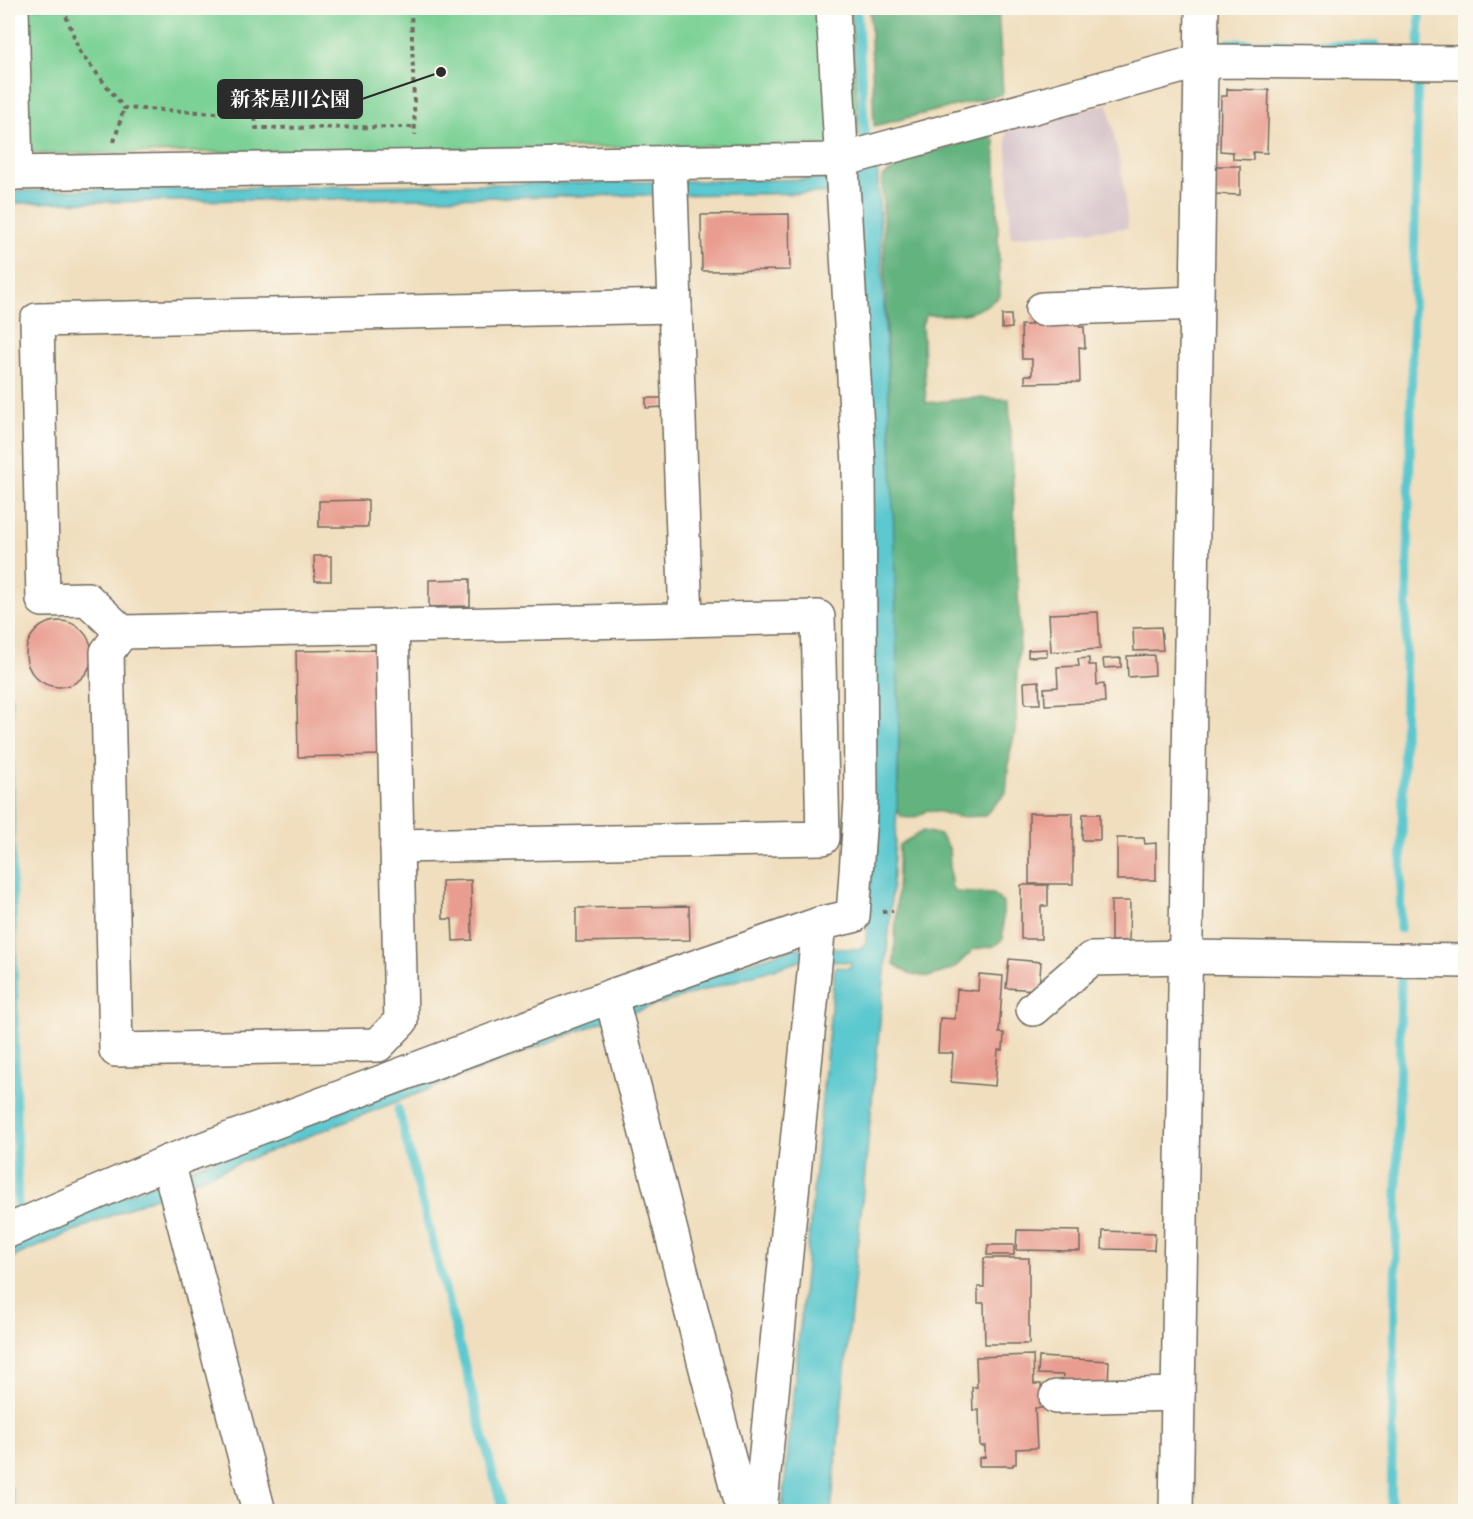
<svg xmlns="http://www.w3.org/2000/svg" width="1473" height="1519" font-family="'IM FELL Great Primer','Noto Serif JP',serif">
  <style>
    .industrial { fill: #d2bdc6 }
    .green { fill: #7bd196; stroke: #537e60; stroke-width: 1.5 }
    .forest { fill: #64b37f; stroke: #486f55; stroke-width: 1.5 }
    .water { fill: #5bc8cf; stroke: #437a7d; stroke-width: 1.5 }
    .lines { fill: none; stroke-linecap: round; stroke-linejoin: round }
    .stream { stroke: #5bc8cf; stroke-width: 9 }
    .building { fill: #e99d90 }
    .minor-casing { stroke: #706a5e; stroke-width: 36 }
    .path { stroke: #706a5e; stroke-width: 4; stroke-dasharray: 4.5 4.5; stroke-linecap: butt }
    .minor { stroke: #fff; stroke-width: 33 }
    .leader { fill: none; stroke: #2b2b2b; stroke-width: 2 }
    .callout-dot { fill: #2b2b2b; stroke: #fbf7ec; stroke-width: 2 }
    .callout { fill: #2b2b2b; stroke: #2b2b2b; stroke-width: 2 }
    .callout-label { font-size: 20px; text-anchor: middle; font-weight: bold; fill: #fff }
  </style>
  <rect width="100%" height="100%" fill="#fbf7ec"/>
  <filter id="ink" filterUnits="userSpaceOnUse"><feTurbulence type="fractalNoise" baseFrequency=".0167" numOctaves="2"/><feDisplacementMap in="SourceGraphic" scale="12" xChannelSelector="R" yChannelSelector="G"/><feConvolveMatrix kernelMatrix="1 2 1 2 8 2 1 2 1" color-interpolation-filters="sRGB"/></filter>
  <filter id="wash" filterUnits="userSpaceOnUse"><feTurbulence type="fractalNoise" baseFrequency=".008" numOctaves="4" result="noise"/><feDisplacementMap in="SourceGraphic" scale="24" xChannelSelector="R" yChannelSelector="G"/><feGaussianBlur stdDeviation="1.35" result="paint"/><feColorMatrix in="noise" values="0 0 0 0 0 0 0 0 0 0 0 0 0 0 0 0 0 1.4 0 .05"/><feComposite in="paint" operator="in"/></filter>
  <g filter="url(#wash)">
    <rect width="100%" height="100%" fill="#f0debe"/>
    <path class="industrial" d="M1108,104l15,76 5,48 -117,9 -5,-107z"/>
    <path class="green" d="M26,8h825l8,128 -31,9 -791,9 -9,-9z"/>
    <g class="forest">
      <path d="M870,8h128l5,86 -129,32z"/>
      <path d="M990,135l5,6 5,155c-28,22 -41,19 -74,19l-4,9 4,79 47,-5 36,1 11,236 -4,53v40l-6,25 -4,40 -22,23 -27,1 -17,-5 -13,-2c-9,7 -13,9 -25,7l-5,-7 2,-75 -17,-558 31,-20z"/>
      <path d="M923,831l17,4 9,13 2,38 5,6 37,2 10,9v36l-9,7 -20,3 -21,20 -24,8 -19,-3 -16,-10 5,-119z"/>
    </g>
    <path class="water" d="M877,162l15,302 7,271 -2,75 -8,121 -58,580h-49l53,-544 15,1 1,-6 -48,-2 -199,61 -416,162 -180,76v-15l173,-72 420,-162 194,-62 66,1 5,-7 8,-138 -19,-618 -29,7 -818,10v-12l822,-12z"/>
    <g class="lines">
      <g class="stream">
        <path d="M857,8l9,141"/>
        <path d="M1229,43l147,3"/>
        <path d="M1419,47l1,-39"/>
        <path d="M8,697l10,518"/>
        <path d="M1400,929l18,-853"/>
        <path d="M398,1109l105,403"/>
        <path d="M8,1489l5,23"/>
        <path d="M1391,1512l10,-532"/>
      </g>
    </g>
    <g id="blocks">
      <g class="building">
        <path d="M1227,89l42,1 -2,63 -14,-1v8l-20,-1v-7l-13,-1 1,-55h6z"/>
        <path d="M1215,166h25v29l-26,-1z"/>
        <path d="M789,214l1,56 -88,1 -1,-56z"/>
        <path d="M1002,315h9l1,13 -10,1z"/>
        <path d="M1078,315l1,12h5l1,21 -6,-1 1,35 -55,1v-8h7v-16h-10l-1,-34h10v-9z"/>
        <path d="M646,398h18v9l-18,1z"/>
        <path d="M368,500v27h-49v-26z"/>
        <path d="M314,556h17v25h-16z"/>
        <path d="M470,579v27l-41,1v-27z"/>
        <path d="M1098,612l2,37 -49,3 -2,-38z"/>
        <circle cx="59" cy="654" r="33"/>
        <path d="M1161,627l2,23 -29,1 -1,-23z"/>
        <path d="M1047,649v7l-19,1v-7z"/>
        <path d="M378,650l2,105 -82,2 -2,-106z"/>
        <path d="M1154,655l1,20 -27,2 -1,-21z"/>
        <path d="M1089,658v7h7l1,20 7,-1 1,18 -60,3 -1,-17 14,-1 -1,-20 22,-1 -1,-7z"/>
        <path d="M1121,658v9l-17,1 -1,-9z"/>
        <path d="M1039,681l1,23h-15l-1,-22z"/>
        <rect x="1029" y="813" width="44" height="71"/>
        <path d="M1083,814h17v26h-18z"/>
        <path d="M1117,838h27l1,6 11,-1v37h-39z"/>
        <path d="M471,880l1,60 -19,1 -1,-22h-9l-1,-38z"/>
        <path d="M1021,885h27v21h-7v33h-20z"/>
        <path d="M1111,901h19l-1,40h-18z"/>
        <path d="M689,906l1,34 -114,2v-34z"/>
        <path d="M1009,959l32,3 -2,28 -33,-2z"/>
        <path d="M979,974l24,2 -4,57h5l-1,17h-5l-3,36 -44,-4 2,-29h-15l2,-35 15,1 2,-30 21,2z"/>
        <path d="M1017,1230l63,1v20l-64,-1z"/>
        <path d="M1103,1231l52,2 -1,17 -52,-1z"/>
        <path d="M988,1245h26v10h-27z"/>
        <path d="M984,1258h45v86h-44l-1,-41h-6v-16h6z"/>
        <path d="M1033,1355l1,29h7l1,24h-7l2,40 -21,1v15h-3v2h-34v-8l6,-1v-11h-5l-1,-36 -6,1 -1,-24h5l-1,-30z"/>
        <path d="M1039,1357l70,4 -1,25 -46,-3 1,-8 -25,-1z"/>
      </g>
    </g>
  </g>
  <g filter="url(#ink)">
    <use href="#blocks" fill-opacity="0" stroke="#706a5e" stroke-width="1.5"/>
    <g class="lines">
      <g class="minor-casing">
        <g id="minor">
          <path d="M12,8l4,165"/>
          <path d="M670,162l16,458"/>
          <path d="M8,173l834,-13 359,-99 265,2"/>
          <path d="M1042,309l155,-6"/>
          <path d="M122,632l-15,20 9,398 262,-5 23,-24 -9,-395"/>
          <path d="M397,846l426,-8 -5,-221 -696,15 -35,-33 -44,1 -6,-280 638,-14"/>
          <path d="M819,924l34,-8 8,-115 -2,-336 -26,-457"/>
          <path d="M611,996l128,502 7,14"/>
          <path d="M1033,1009l58,-50 95,-2 280,4"/>
          <path d="M168,1162l91,350"/>
          <path d="M8,1231l160,-69 443,-166 208,-72 -59,588"/>
          <path d="M1056,1397l122,-3"/>
          <path d="M1176,1512l26,-1504"/>
        </g>
      </g>
      <g class="path">
        <path d="M63,8l17,44 44,56 131,7 1,13 159,-1"/>
        <path d="M411,8l4,127"/>
        <path d="M114,142l10,-34"/>
        <path d="M882,912l11,-1"/>
      </g>
      <use href="#minor" class="minor"/>
    </g>
  </g>
  <path class="leader" d="M441 72L362 99"/>
  <circle class="callout-dot" cx="441" cy="72" r="6"/>
  <rect class="callout" x="218" y="80" width="144" height="38" rx="6"/>
  <g class="callout-label">
    <text x="290" y="106">新茶屋川公園</text>
  </g>
  <rect width="1473" height="1519" fill="none" stroke="#fbf7ec" stroke-width="30"/>
</svg>
